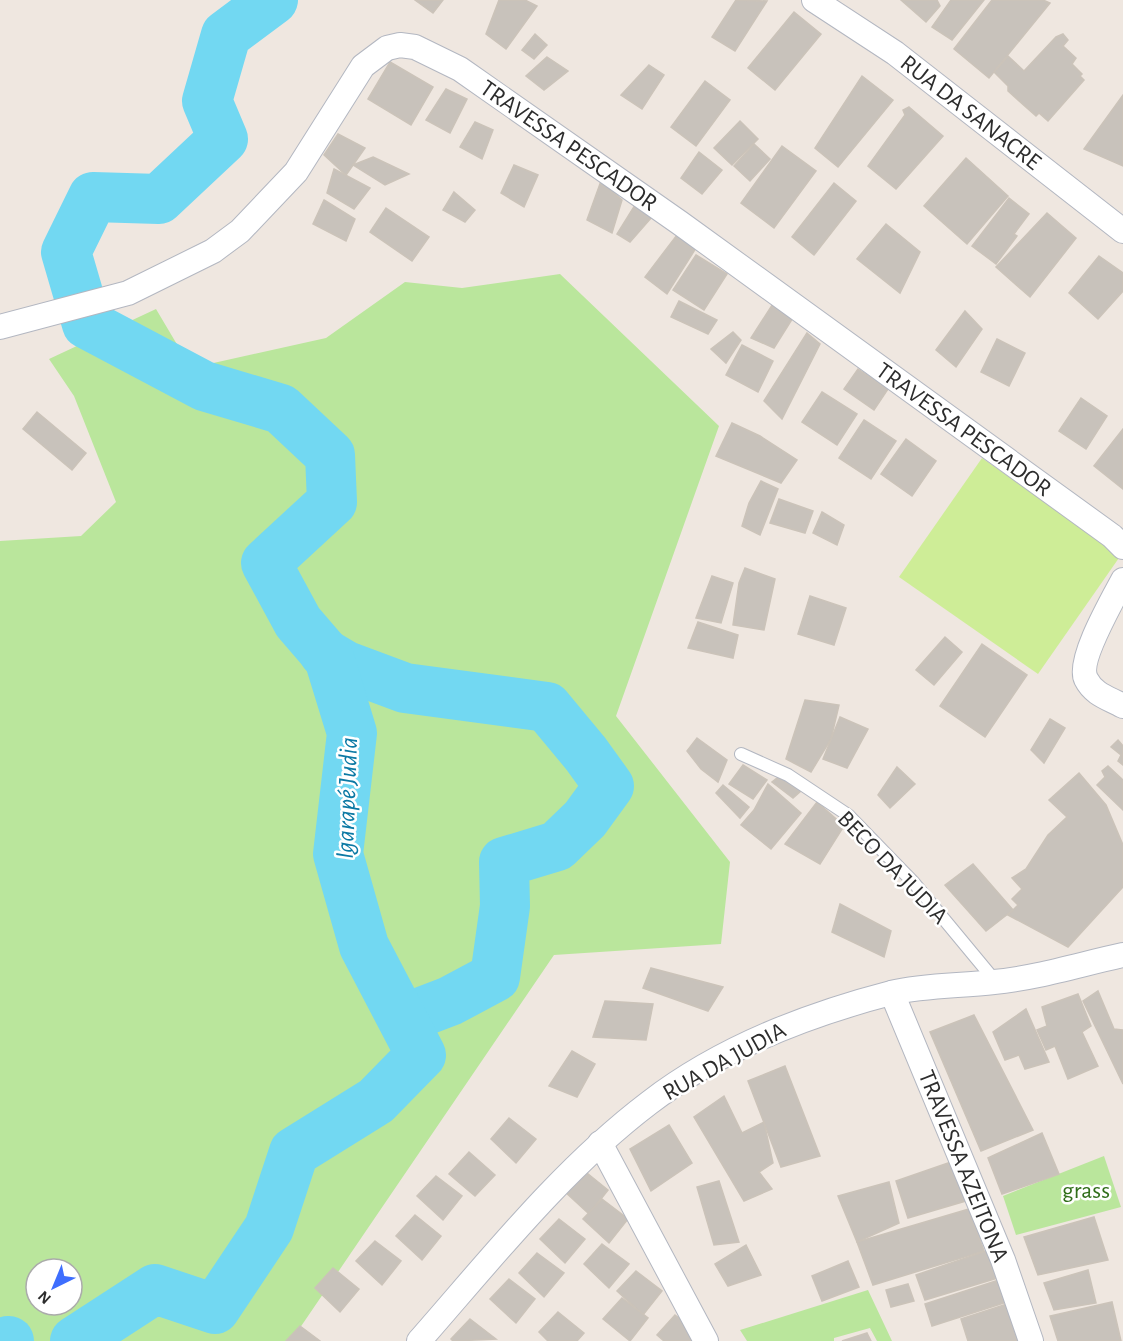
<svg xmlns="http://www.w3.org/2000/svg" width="1123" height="1341" font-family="'Alegreya Sans',sans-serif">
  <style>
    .green { fill: #bae69c; fill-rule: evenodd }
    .pitch { fill: #ceed97 }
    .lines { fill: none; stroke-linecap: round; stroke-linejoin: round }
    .river { stroke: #72d8f2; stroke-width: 50 }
    .building { fill: #c8c2bb; stroke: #cbc3b9; stroke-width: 1.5 }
    .lane-casing { stroke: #b3b7c1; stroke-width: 14 }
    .street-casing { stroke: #b3b7c1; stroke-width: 26 }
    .lane { stroke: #fff; stroke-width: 12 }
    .street { stroke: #fff; stroke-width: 24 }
    .labels { text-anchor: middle; stroke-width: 5; stroke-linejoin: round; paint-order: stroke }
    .street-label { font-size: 24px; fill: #2d2d2d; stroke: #fff }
    .park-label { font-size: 24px; fill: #306e19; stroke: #fff }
    .water-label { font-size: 26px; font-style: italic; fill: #0b79a4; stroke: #fff }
  </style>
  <rect width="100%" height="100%" fill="#efe7e0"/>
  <g class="green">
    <path d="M560,274l159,152 -103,290 114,146 -9,82 -167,11 -263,386h-291v-800l81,-5 35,-34 -42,-106 -25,-37 107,-50 35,59 135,-30 79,-56 57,6zM36,1269h36v36h-36z"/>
    <path d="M1104,1156l17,51 -105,28 -13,-39z"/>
    <path d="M868,1290l24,51h-15l-7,-13 -36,10v3h-87l-7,-11z"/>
  </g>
  <path class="pitch" d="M982,458l139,97 -83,119 -139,-97z"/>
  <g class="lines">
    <g class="river">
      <path d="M324,653l22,13 59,22 142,19 39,47 23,32 -24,33 -28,27 -53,16 1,44 -10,71 -45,24 -47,18"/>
      <path d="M8,1341h1"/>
      <path d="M75,1341l80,-52 60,20 54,-81 25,-76 82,-51 45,-46 -57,-109 -26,-92 14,-121 -23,-75 -31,-36 -32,-59 66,-61 -2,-47 -49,-46 -77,-23 -117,-62 -21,-72 27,-55 66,2 64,-60 -16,-38 19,-66 47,-35"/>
    </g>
  </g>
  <g class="building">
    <path d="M415,0h28l-10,13z"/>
    <path d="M499,0h26l12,6 -31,43 -20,-15z"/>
    <path d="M736,0l31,1 -32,50 -23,-14z"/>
    <path d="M901,0h36l3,6 -14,16z"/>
    <path d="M951,0h33l-32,40 -20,-13z"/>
    <path d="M992,0h51l7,3 -61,75 -35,-29z"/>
    <path d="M794,12l27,22 -46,56 -27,-22z"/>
    <path d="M535,34l12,11 -13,14 -12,-9z"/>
    <path d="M1063,34l5,6 -5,6 13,12 -4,6 10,10 -2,2 4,4 -36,41 -9,-8 -3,3 -28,-25v-5l-14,-14 14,-16 16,15 32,-34z"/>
    <path d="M547,57l21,14 -24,19 -18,-14z"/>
    <path d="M390,62l43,25 -22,38 -43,-26z"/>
    <path d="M649,65l15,10 -22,34 -21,-14z"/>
    <path d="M862,76l31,24 -55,67 -23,-19z"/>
    <path d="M705,81l25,19 -34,46 -25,-19z"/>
    <path d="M446,89l21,10 -17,34 -24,-13z"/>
    <path d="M1123,95v71l-39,-17z"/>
    <path d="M909,107l34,29 -47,53 -28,-23 37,-51 -2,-5z"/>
    <path d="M740,121l18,18 -26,26 -18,-17z"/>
    <path d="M475,122l18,8 -11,29 -22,-12z"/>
    <path d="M338,134l27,14 -19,27 -22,-20z"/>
    <path d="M754,144l16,15 -20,22 -16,-15z"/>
    <path d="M782,146l34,25 -42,57 -33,-25z"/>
    <path d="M699,152l23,18 -20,24 -21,-16z"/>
    <path d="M373,157l36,17 -24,11 -32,-20z"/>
    <path d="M966,158l42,38 -41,48 -43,-38z"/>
    <path d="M514,165l24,10 -14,32 -23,-14z"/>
    <path d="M334,169l36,19 -16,21 -27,-16z"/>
    <path d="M601,181l21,19 -10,33 -25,-13z"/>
    <path d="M834,183l22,18 -42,54 -22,-18z"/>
    <path d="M454,192l21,18 -10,12 -22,-12z"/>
    <path d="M1009,198l20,16 -15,20 3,2 -21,28 -24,-18z"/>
    <path d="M324,200l31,19 -9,22 -33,-17z"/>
    <path d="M635,205l17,12 -22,25 -13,-8z"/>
    <path d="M386,208l43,29 -17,24 -42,-29z"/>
    <path d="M1047,213l29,25 -46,59 -34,-30z"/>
    <path d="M886,224l34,28 -20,41 -43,-34z"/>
    <path d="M677,235l19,13 -29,46 -22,-17z"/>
    <path d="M696,255l31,19 -23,36 -31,-20z"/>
    <path d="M1099,256l24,17v18l-25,28 -29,-26z"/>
    <path d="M776,299l20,14 -22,35 -23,-10z"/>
    <path d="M679,301l38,19 -9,14 -37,-17z"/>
    <path d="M965,311l17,18 -26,38 -20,-17z"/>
    <path d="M733,332l8,8 -15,23 -15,-14z"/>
    <path d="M807,333l13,11 -38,75 -18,-18z"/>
    <path d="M997,339l28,14 -16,33 -28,-14z"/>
    <path d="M742,345l31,16 -15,31 -32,-17z"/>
    <path d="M858,369l30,20 -14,21 -30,-21z"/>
    <path d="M822,392l35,22 -20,31 -35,-23z"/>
    <path d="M1081,398l26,18 -21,33 -27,-18z"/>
    <path d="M37,412l49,41 -14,17 -49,-41z"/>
    <path d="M864,420l32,21 -25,38 -32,-21z"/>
    <path d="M732,423l28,13 37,24 -16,23 -65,-27z"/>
    <path d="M1123,429v60l-29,-23z"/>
    <path d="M906,439l30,22 -24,35 -31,-22z"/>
    <path d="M761,481l17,8 -18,46 -18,-9 7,-23z"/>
    <path d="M779,499l34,12 -8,22 -35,-10z"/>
    <path d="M822,512l22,13 -7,20 -24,-12z"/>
    <path d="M745,568l30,11 -11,51 -31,-5 6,-42z"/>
    <path d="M712,576l21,7 -12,40 -25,-5z"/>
    <path d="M810,596l36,12 -12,37 -36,-11z"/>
    <path d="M698,622l40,13 -5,23 -45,-10z"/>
    <path d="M945,637l17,15 -28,33 -18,-15z"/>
    <path d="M982,644l45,31 -42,62 -45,-31z"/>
    <path d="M805,700l34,5 -8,34 -20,33 -25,-13z"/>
    <path d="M840,717l28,12 -21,39 -24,-9z"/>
    <path d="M1050,719l15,9 -21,35 -13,-13z"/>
    <path d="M697,738l30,22 -9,22 -17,-13 -14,-18z"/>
    <path d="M1118,740l5,6v19l-5,-4 3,-6 -10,-8z"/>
    <path d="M743,765l24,15 -14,19 -24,-15z"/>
    <path d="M1108,766l15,14v30l-26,-25 8,-8 -3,-6z"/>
    <path d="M897,767l18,17 -25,24 -12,-13z"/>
    <path d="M1079,773l27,32 17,40v42l-55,60 -60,-32 10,-10 -6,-6 10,-10 -10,-11 14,-9 22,-34 19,-18 -18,-17z"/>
    <path d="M781,775l21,15 -9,8 -21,-16z"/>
    <path d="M768,784l33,29 -30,36 -30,-24 13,-15z"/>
    <path d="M723,785l26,22 -9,11 -24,-25z"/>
    <path d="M817,802l27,24 -24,38 -35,-20z"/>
    <path d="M973,864l40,46 -27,21 -41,-46z"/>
    <path d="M840,904l51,27 -7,26 -52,-25z"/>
    <path d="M651,968l72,19 -15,24 -65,-23z"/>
    <path d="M1098,991l16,38 9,1v54l-40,-83z"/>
    <path d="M1078,994l13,32 -9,6 16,34 -30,13 -13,-33 -9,4 -9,-20 10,-4 -5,-19z"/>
    <path d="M605,1001l48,3 -7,36 -53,-3z"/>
    <path d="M1026,1009l23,53 -24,7 -6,-14 -14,5 -12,-28z"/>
    <path d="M974,1015l59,115 -52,21 -51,-119z"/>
    <path d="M572,1051l23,13 -18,33 -28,-11z"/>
    <path d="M785,1066l35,90 -39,11 -33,-86z"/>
    <path d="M724,1096l18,37 22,-11 9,41 -14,9 13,17 -28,12 -50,-84z"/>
    <path d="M509,1118l27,21 -20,24 -25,-24z"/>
    <path d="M669,1125l23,38 -41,28 -21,-42z"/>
    <path d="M1042,1133l17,41 -57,20 -14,-36z"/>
    <path d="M469,1152l26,23 -20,21 -26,-22z"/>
    <path d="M951,1162l15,39 -58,17 -12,-37z"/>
    <path d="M582,1169l26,21 -19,24 -26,-24z"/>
    <path d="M436,1176l26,20 -19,24 -26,-24z"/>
    <path d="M719,1181l20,61 -25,3 -17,-58z"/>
    <path d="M889,1182l10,41 -42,19 -19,-46z"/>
    <path d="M602,1199l26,20 -19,24 -26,-24z"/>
    <path d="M969,1209l15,42 -111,34 -16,-43z"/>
    <path d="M415,1215l26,21 -19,24 -26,-24z"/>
    <path d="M1094,1217l14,43 -70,15 -14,-38z"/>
    <path d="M559,1219l26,20 -20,24 -25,-24z"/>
    <path d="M375,1241l26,20 -19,24 -26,-24z"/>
    <path d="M602,1244l27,20 -20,24 -25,-24z"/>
    <path d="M746,1245l15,30 -33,11 -13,-22z"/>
    <path d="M989,1250l12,27 -76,23 -9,-25z"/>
    <path d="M537,1253l27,20 -20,24 -25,-24z"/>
    <path d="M848,1261l11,26 -37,14 -10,-25z"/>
    <path d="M333,1268l26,21 -19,23 -25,-24z"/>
    <path d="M1088,1270l8,33 -42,7 -10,-27z"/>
    <path d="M636,1271l26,20 -19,24 -26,-24z"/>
    <path d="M509,1279l26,20 -19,24 -26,-24z"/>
    <path d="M1002,1279l8,22 -78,25 -7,-22z"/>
    <path d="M908,1284l6,17 -23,6 -5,-17z"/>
    <path d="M622,1298l26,20 -18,23 -27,-22z"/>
    <path d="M1112,1302l9,39h-63l-8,-25z"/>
    <path d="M1010,1303l11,38h-53l-7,-22z"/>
    <path d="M558,1312l26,21 -7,8h-29l-9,-9z"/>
    <path d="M675,1315l27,20 -6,6h-32l-7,-6z"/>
    <path d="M470,1319l26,20 -43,2 -2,-2z"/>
    <path d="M300,1326l20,15h-34z"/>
    <path d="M867,1333l4,8h-29z"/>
  </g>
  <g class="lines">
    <g class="lane-casing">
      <path id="lane" d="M741,754l47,21 60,40 66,68 82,99"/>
    </g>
    <g class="street-casing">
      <g id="street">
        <path d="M814,0l81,53 228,178"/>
        <path d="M0,327l128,-34 85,-42 27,-20 56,-59 67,-106 24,-18 13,-3 15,2 45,22 220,154 432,313 11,11"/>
        <path d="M1123,580c-10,19 -46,81 -37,99 8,16 23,19 37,27"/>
        <path d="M892,993l111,267 28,81"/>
        <path d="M600,1143l106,198"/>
        <path d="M419,1341c72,-82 143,-172 230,-238 70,-54 157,-88 242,-110 34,-8 69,-7 103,-11 43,-4 87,-18 129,-27"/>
      </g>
    </g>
    <use href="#lane" class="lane"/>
    <use href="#street" class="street"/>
  </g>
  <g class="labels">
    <g class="street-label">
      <text transform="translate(971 112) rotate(38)" y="8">RUA DA SANACRE</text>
      <text transform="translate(569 145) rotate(35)" y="8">TRAVESSA PESCADOR</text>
      <text transform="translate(964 429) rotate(36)" y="8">TRAVESSA PESCADOR</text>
      <text transform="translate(893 867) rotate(46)" y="8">BECO DA JUDIA</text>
      <text transform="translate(724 1061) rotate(-29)" y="8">RUA DA JUDIA</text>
      <text transform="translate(964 1166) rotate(68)" y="8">TRAVESSA AZEITONA</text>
    </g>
    <g class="park-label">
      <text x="1086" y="1198">grass</text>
    </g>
    <g class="water-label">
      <text transform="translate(346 798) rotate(-88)" y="9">Igarapé Judia</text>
    </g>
  </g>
  <g transform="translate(54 1287) rotate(223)"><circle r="28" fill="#ffffff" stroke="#ababab" stroke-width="1.5"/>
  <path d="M0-4.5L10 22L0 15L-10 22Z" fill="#3e6efe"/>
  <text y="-9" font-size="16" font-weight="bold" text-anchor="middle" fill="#2d2d2d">N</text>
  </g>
</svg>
